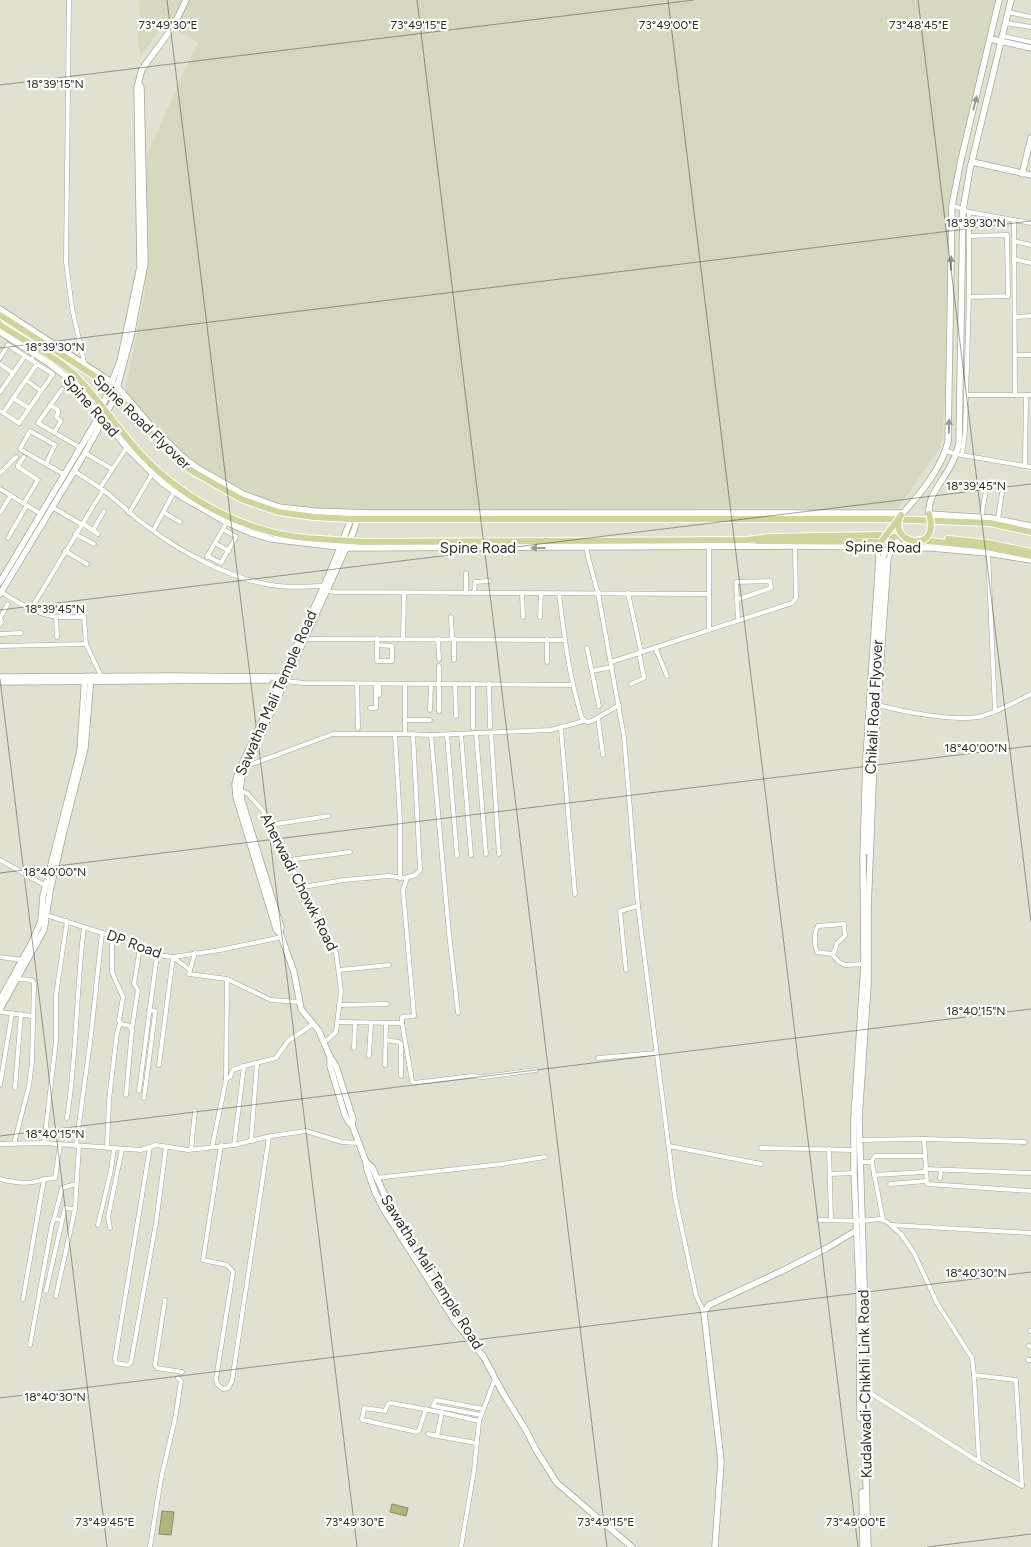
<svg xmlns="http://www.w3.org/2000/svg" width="1031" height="1547" font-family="Figtree,sans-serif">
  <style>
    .built { fill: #d6d8bf }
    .water { fill: #b1b47b; stroke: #8a8c63 }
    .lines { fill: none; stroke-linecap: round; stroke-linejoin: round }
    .street-casing { stroke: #a6a797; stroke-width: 5 }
    .secondary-casing { stroke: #a6a797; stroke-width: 7 }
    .primary-casing { stroke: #fff; stroke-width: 8 }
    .street { stroke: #fff; stroke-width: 4 }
    .secondary { stroke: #fff; stroke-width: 5.5 }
    .primary { stroke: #d0d39a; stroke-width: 6 }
    .secondary-bridge-casing { stroke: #a6a797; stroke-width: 7; stroke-linecap: butt }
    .primary-bridge-casing { stroke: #fff; stroke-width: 8; stroke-linecap: butt }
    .secondary-bridge { stroke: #fff; stroke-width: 5.5 }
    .primary-bridge { stroke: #d0d39a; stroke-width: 6 }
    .oneway { fill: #989894 }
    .ticks { fill: none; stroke: #30302a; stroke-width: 1; stroke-opacity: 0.45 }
    .labels { text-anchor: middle; stroke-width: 4.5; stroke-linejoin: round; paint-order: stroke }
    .street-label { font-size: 15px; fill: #30302a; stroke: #fff }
    .ticks-label { font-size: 12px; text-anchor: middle; fill: #30302a; stroke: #fff; stroke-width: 4.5; stroke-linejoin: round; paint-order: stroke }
  </style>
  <rect width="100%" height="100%" fill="#e0e1d0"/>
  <path class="built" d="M139,0h856l-47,206 -3,190 -3,44 -5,12 -39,56 -570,2 -68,-10 -65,-33 -71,-72 21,-102 4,-62 -3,-33 1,-44 51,-112 -34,-19 -24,34 -3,-30 3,-5z"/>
  <g class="water">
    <path d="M392,1504l16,4 -2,8 -16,-4z"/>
    <path d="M162,1511l12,1 -3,23 -12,-1z"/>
  </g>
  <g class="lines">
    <g class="street-casing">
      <g id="street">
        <path d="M69,0l-3,262 6,46 12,54"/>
        <path d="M1008,12l23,5"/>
        <path d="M1006,23l25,4"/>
        <path d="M1003,36l28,6"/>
        <path d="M952,205l17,7 62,11"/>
        <path d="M1014,220l1,175"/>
        <path d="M1014,241l17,4"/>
        <path d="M1014,259l17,4"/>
        <path d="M969,297l39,-1 -1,-61 -37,1"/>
        <path d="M1015,317l16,-1"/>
        <path d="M1015,355h16"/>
        <path d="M0,358l8,-13 17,11"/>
        <path d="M0,364l13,9"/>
        <path d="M26,380l15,11"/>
        <path d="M62,389l-24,34 43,25"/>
        <path d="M0,392l25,-36 6,4 1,-2"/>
        <path d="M966,395h65"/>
        <path d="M13,398l16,10"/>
        <path d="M50,405l8,5v3l-2,4 5,4 -7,12"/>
        <path d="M0,411l19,12 34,-49 -16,-10"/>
        <path d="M3,413l34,-49 -6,-4"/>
        <path d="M946,451l10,3 75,13"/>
        <path d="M85,453l27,16"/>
        <path d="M962,455l3,-23 4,-136v-84"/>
        <path d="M24,457l-6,8v2l20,13 -14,23"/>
        <path d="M46,464l9,-19 -25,-14 -10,18 5,3 40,23"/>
        <path d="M1025,466l1,-71"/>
        <path d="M74,471c13,8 26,16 38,26 11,9 20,19 32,27 36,28 89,57 134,62 15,2 31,0 46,0"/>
        <path d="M0,473l16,-16"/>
        <path d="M100,488l27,-41"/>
        <path d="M0,489l41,25"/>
        <path d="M52,507l29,17"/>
        <path d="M163,512l17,10"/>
        <path d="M0,513l11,-18"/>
        <path d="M129,513l23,-39"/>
        <path d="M981,517l5,-26"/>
        <path d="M998,519l4,-26"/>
        <path d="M82,523l16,11"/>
        <path d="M93,530l11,-19"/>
        <path d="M153,531l21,-39"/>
        <path d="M75,534l19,10"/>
        <path d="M8,538l19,-33"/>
        <path d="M215,543l14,8"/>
        <path d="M586,546l2,11 10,36 26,144 14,169 37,291 21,98 8,18"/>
        <path d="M709,547v82"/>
        <path d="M65,551l22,13"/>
        <path d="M988,553l7,157"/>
        <path d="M207,556l14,7 15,-26 -13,-8"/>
        <path d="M207,557l20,-35"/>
        <path d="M466,573v20"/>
        <path d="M327,591l9,1 373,2"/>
        <path d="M1,592c16,9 32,21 51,24 10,2 22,1 32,1l2,27 15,32"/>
        <path d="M474,593l1,-11 14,-1"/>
        <path d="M522,593l1,24"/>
        <path d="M559,593c5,42 10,84 23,125l5,4 5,-1 27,-16"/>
        <path d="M628,593l13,59"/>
        <path d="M736,600l35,-12 -1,-7 -34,1 2,38"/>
        <path d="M31,609l72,-119"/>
        <path d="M56,617l1,20"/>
        <path d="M451,617l1,22"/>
        <path d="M540,617l1,-24"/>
        <path d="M0,618l8,-14"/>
        <path d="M0,619l2,3 -2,3"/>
        <path d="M0,634l21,-1"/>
        <path d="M403,638l1,-45"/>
        <path d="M304,639l261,1"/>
        <path d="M438,639l1,20"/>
        <path d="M454,639v21"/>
        <path d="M377,645l15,1v15h-15c0,-7 0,-15 0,-23"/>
        <path d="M0,646l86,-2"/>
        <path d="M655,647l12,29"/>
        <path d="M587,648l12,58"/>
        <path d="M547,662v-23"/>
        <path d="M611,662l181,-59 4,-5 -1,-52"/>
        <path d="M592,671l20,-4"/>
        <path d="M285,681l19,2 269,2"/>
        <path d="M357,684l1,44"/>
        <path d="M405,684v50l26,1 120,-5 33,-9"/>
        <path d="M455,684l1,32"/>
        <path d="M473,684v44"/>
        <path d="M489,684l1,43"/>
        <path d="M631,684l13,-6 -5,-25"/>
        <path d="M379,695v-11"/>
        <path d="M878,705c27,7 72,16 100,12 16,-3 38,-15 53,-23"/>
        <path d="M370,708h6v-24"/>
        <path d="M430,710l1,-26"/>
        <path d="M439,711v-45"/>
        <path d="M598,718l5,37"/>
        <path d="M405,720h25"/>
        <path d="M561,729l14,165"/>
        <path d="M476,733l10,121"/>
        <path d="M491,733l8,121"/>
        <path d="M395,734l5,87v57"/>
        <path d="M461,734l10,121"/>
        <path d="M431,735l18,198 9,80"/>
        <path d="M447,735l10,121"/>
        <path d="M247,766l86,-32h72"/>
        <path d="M240,790l8,4 15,17 73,142 5,38 -5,41 -12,11"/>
        <path d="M270,825l59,-9"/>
        <path d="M0,860l46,26"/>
        <path d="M289,860l61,-8"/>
        <path d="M303,887l41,-7 45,-4 16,2 10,-3 5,-5 -7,-136"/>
        <path d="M46,915l66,21 45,19 16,2 47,-7 62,-13"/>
        <path d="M112,936v36l11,25 -4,23 2,4 9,2 2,4 -6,65"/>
        <path d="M833,955l4,-12 8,-7 -1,-12 -26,2c-4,6 -4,19 -1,26l15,2 7,8 6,3 21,-1"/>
        <path d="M0,957l22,3"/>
        <path d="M173,957l17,13 -1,4 38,5 -1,101 -14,67"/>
        <path d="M190,970l5,-17"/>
        <path d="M339,970l50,-5"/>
        <path d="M626,970l-6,-59 18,-5"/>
        <path d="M227,979l44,21 28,2"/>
        <path d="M339,1005l48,-1"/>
        <path d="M0,1012l32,4"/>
        <path d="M338,1022l64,1v-6l12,-1 -11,-126 4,-12"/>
        <path d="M402,1023l10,58 2,2 58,-7 11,1 53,-7"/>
        <path d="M132,1028l6,-38 -4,-6 6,-36"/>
        <path d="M386,1040l13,2 2,2v32"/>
        <path d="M354,1048l1,-25"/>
        <path d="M369,1056l2,-33"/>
        <path d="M598,1058l58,-5"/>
        <path d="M159,1065l14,-108"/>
        <path d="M385,1065l1,-42"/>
        <path d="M226,1079l4,-2 3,-7 11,-4"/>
        <path d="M0,1085l12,-72"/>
        <path d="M15,1088l6,-74"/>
        <path d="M139,1091l18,-136"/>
        <path d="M144,1098l11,-84v-3l-6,-1"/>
        <path d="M67,1118c10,-63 9,-128 17,-191"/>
        <path d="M924,1139l3,45 104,7"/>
        <path d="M859,1140l65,-1 101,3"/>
        <path d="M251,1141l6,-78"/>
        <path d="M44,1143l12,-102v-46l11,-74"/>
        <path d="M0,1144l44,-1 97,7 15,-5 32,5 46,-5 37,-9 35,-5 36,11 16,1"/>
        <path d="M14,1144l15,-58 3,-25 2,-78 -2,-3 -14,-1"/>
        <path d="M221,1145l-18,115 24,5 6,7 -17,107 1,5 6,5 5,-1 4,-7 37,-244"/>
        <path d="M234,1145l10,-79 32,-8 12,-17 25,-17"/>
        <path d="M76,1146l14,-103 12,-110"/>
        <path d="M669,1146l92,18"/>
        <path d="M150,1147l-35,212 1,4 12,2 3,-3 25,-139 10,-76"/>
        <path d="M107,1148l2,-48 8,-67 3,-10"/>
        <path d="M761,1148l93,2"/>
        <path d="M191,1149l4,-38"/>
        <path d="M829,1149l2,71"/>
        <path d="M860,1162h10l2,1 11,57"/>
        <path d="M871,1162l4,-6h49"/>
        <path d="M925,1169l106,4"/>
        <path d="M830,1174l24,-1"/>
        <path d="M874,1175l51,-3"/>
        <path d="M376,1178l126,-14 43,-7"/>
        <path d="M940,1178l1,-8"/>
        <path d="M0,1179c15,4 29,6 44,0"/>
        <path d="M890,1184l36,-3"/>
        <path d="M75,1209l4,-63"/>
        <path d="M54,1219l8,-31 14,-4"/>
        <path d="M819,1220l43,1 17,-2 8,3 14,12 13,19 23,50 35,55 2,17"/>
        <path d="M98,1225l13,-55 3,-21"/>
        <path d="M891,1225l140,8"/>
        <path d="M110,1228l-2,-11 14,-68"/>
        <path d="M46,1291l19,-83 10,1 -19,87"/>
        <path d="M23,1299l21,-120 11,-1 5,-33"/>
        <path d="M165,1300l-10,65 2,3 25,4"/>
        <path d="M1030,1331h1"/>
        <path d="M30,1345l22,-121 2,-5 8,1"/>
        <path d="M1029,1346l2,1"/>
        <path d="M1028,1360h3"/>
        <path d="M864,1389l115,73 43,24"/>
        <path d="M426,1409l-7,21 -2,2 -54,-12 -1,-1 2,-11 21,3 3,-7 3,-1c29,5 59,11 88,18"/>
        <path d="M442,1412l-5,24 39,7"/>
        <path d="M481,1415l-48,-9 3,-6 47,9"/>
        <path d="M428,1434l9,2"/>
        <path d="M979,1462l-5,-87 42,5 6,106"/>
        <path d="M150,1547l11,-68 14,-60 6,-38 -3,-3"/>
        <path d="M461,1547l13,-76 5,-50 16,-42"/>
      </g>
    </g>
    <g class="secondary-casing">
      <g id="secondary">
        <path d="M1011,0l-41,169 -7,41 -4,234c-2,7 -4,13 -7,19 -7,16 -25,32 -23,51l62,4 40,8"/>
        <path d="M991,39l40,9"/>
        <path d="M972,162l59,13"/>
        <path d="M1022,174l9,-36"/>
        <path d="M0,309l116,76 37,43 31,30 15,11 44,25 36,13 35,4 56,2h533c18,-20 38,-44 45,-71l4,-237 9,-45 38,-160"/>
        <path d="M0,332l50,32 24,19 54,66 34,34 20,14 46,26 23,10 20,6 76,9 448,-2 136,2 56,5 44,7"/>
        <path d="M352,516l-12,32 -16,38 -86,187 -3,11 1,13 40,132 4,4 14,39 7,37 18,22 11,26 6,9 17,53 -1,6 14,37 1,7 8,23 9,18 72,113 27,33"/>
        <path d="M0,582l97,-162 23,-59 20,-94 -3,-179 5,-19 31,-42 13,-27"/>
        <path d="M0,594l85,-141 29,-54 17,-63 14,-73 -4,-175 -2,-4"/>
        <path d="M0,677l167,-1 118,1"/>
        <path d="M0,682l268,-2"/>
        <path d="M868,852l-1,-5 3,-88 13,-202"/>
        <path d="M280,933l1,-6 -39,-126 -2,-11 2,-14 111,-243 6,-18"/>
        <path d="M0,1000l32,-58 9,-21 2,-25 37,-145 5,-75"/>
        <path d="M0,1009l44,-79 6,-39 14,-60 21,-83 6,-72"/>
        <path d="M330,1057v9l15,49 3,6 4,4"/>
        <path d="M366,1162l6,5 18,40 83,133"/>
        <path d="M482,1354l21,39 24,39 9,18 21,33 75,64"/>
        <path d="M860,1418l-1,-133 -5,-112v-55l10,-154 -1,-108 3,-98 13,-201 -2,-10"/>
        <path d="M862,1492l1,55"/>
        <path d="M715,1547l6,-86 -17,-148 5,-8 73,-34 45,-23 30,-18"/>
        <path d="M868,1547l-4,-135v-127l-5,-167 9,-133v-75l6,-151 14,-202 5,-10"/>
      </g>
    </g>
    <g class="primary-casing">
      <g id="primary">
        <path d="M278,512l36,5 37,2h538l101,4 41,9"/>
        <path d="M305,538l59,4 384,-2 22,-3 111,-2 27,4"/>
        <path d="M948,539l40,4 43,9"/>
        <path d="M918,540l69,7 44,9"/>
        <path d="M757,541l143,1"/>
      </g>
    </g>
    <use href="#street" class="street"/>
    <use href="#secondary" class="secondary"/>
    <use href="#primary" class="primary"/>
    <g class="secondary-bridge-casing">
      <path id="secondary-bridge" d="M883,557l3,-7 11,-8"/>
    </g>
    <g class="primary-bridge-casing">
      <g id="primary-bridge">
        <path d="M0,315l93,60 18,13 43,49 26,25 12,9 49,28 37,13"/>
        <path d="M0,325c26,17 57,32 79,54 19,20 35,44 53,65 43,51 107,87 173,94"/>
        <path d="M901,515c-16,29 41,41 28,-1"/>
        <path d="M881,542l18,-24"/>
      </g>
    </g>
    <use href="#secondary-bridge" class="secondary-bridge"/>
    <use href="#primary-bridge" class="primary-bridge"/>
  </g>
  <defs><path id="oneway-solid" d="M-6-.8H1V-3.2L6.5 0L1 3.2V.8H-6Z" transform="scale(1.25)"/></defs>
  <g class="oneway">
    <use href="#oneway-solid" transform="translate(975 103) rotate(-76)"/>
    <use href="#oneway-solid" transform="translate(951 263) rotate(-89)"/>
    <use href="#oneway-solid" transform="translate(949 426) rotate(-89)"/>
    <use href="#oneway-solid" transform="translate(538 548) rotate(-180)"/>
  </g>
  <path class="ticks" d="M167,0l190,1547M417,0l190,1547M668,0l190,1547M918,0l113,922M0,85l694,-85M0,348l1031,-127M0,610l1031,-126M0,679l107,868M0,873l1031,-127M0,1136l1031,-127M0,1398l1031,-126M927,1547l104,-13"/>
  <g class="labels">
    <g class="street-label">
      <text transform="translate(91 406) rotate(49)" y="5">Spine Road</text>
      <text transform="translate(142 422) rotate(44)" y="5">Spine Road Flyover</text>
      <text transform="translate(883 547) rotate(1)" y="5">Spine Road</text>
      <text x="478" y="553">Spine Road</text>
      <text transform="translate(276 693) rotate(-66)" y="5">Sawatha Mali Temple Road</text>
      <text transform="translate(874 707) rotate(-87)" y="5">Chikali Road Flyover</text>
      <text transform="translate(299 882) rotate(63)" y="5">Aherwadi Chowk Road</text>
      <text transform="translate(134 944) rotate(20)" y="5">DP Road</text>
      <text transform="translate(432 1272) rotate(58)" y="5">Sawatha Mali Temple Road</text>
      <text transform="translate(865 1384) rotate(-91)" y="5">Kudalwadi-Chikhli Link Road</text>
    </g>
  </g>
  <g class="ticks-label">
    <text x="168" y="29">73°49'30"E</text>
    <text x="419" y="29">73°49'15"E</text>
    <text x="669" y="29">73°49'00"E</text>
    <text x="919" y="29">73°48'45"E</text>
    <text x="55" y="88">18°39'15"N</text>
    <text x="976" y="227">18°39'30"N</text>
    <text x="55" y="351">18°39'30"N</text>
    <text x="976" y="490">18°39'45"N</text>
    <text x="55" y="613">18°39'45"N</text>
    <text x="976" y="752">18°40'00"N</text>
    <text x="55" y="876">18°40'00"N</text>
    <text x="976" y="1015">18°40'15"N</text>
    <text x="55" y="1138">18°40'15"N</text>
    <text x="976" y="1277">18°40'30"N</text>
    <text x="55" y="1401">18°40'30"N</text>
    <text x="105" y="1526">73°49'45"E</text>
    <text x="355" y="1526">73°49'30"E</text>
    <text x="606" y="1526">73°49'15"E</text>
    <text x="856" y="1526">73°49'00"E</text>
  </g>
</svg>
